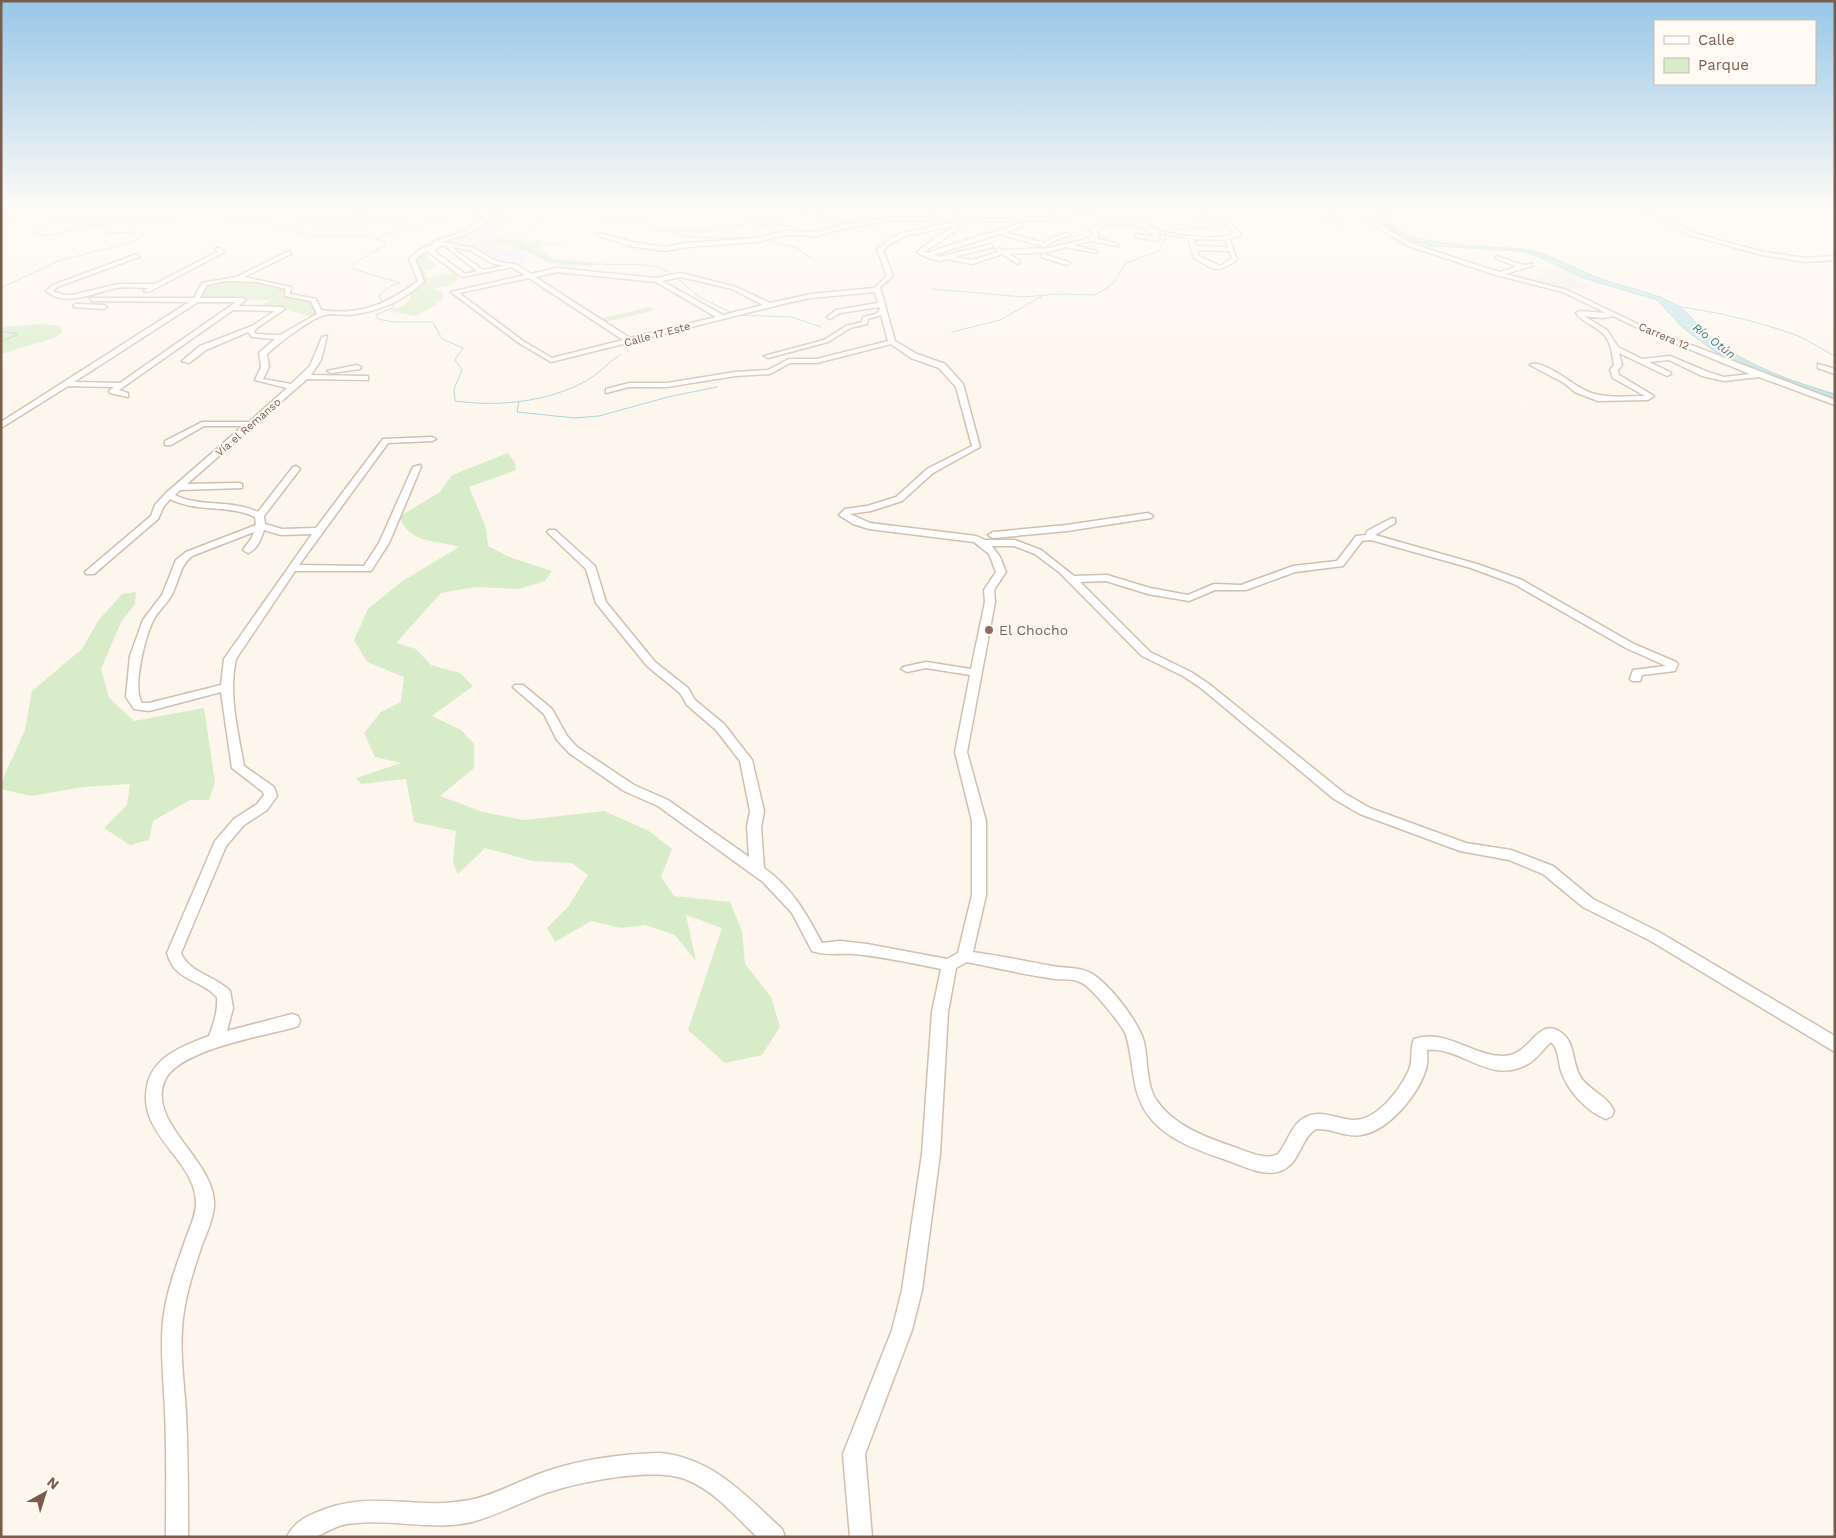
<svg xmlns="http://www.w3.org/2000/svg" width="1836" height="1538" font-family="'Work Sans',sans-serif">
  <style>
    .residential { fill: #f5e8da }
    .industrial { fill: #efe9e4 }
    .education { fill: #f3e8fa }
    .green { fill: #d8ecc9 }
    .water { fill: #bfe3e8; stroke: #a5d3da }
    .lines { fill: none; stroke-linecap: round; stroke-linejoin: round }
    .stream { stroke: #a5d3da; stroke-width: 1 }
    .minor-casing { stroke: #d1beb0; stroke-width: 3 }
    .minor { fill: #fff; fill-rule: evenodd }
    .education-dot { fill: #8d6e63; stroke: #fffaf3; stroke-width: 2 }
    .labels { text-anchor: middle; stroke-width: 4; stroke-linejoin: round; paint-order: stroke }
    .far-street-label { font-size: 11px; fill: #7a5c4d; stroke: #fffaf3 }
    .far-water-label { font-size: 12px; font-style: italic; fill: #437c86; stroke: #fffaf3 }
    .education-label { font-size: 14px; fill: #785e54; stroke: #fffaf3; text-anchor: start }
  </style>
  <rect width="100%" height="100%" fill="#fdf6ec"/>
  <path class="residential" d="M318,208h158l-12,5 -110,16 -41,-1 -24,-10z"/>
  <path class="industrial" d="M1562,269l13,6 1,4 17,7 -28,5 -21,-6 -13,-9 14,-1 -8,-5z"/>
  <path class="education" d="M488,211l20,1 11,5 -27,18 -3,5 14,8 27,6 -6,9 -9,3 -22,-4 -21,-13 -33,-7 20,-6 28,-18 -2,-4z"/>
  <g class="green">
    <path d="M495,238l75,6 -30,1c9,23 38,10 53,19l-1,2c-14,-1 -29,1 -41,-3 -9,-2 -14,-7 -20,-10l-35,-10 -3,-3z"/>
    <path d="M426,252l2,2 -2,4 10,7 -4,4 -8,2 4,7 25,-5 6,5 -9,7 -19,4 13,3 -2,2 1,6 -27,16 -27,-5 17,-7 4,-7 -1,-4 15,-11 -8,-21z"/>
    <path d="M230,278l59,10 -2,7 23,4 13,14 -9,4 -32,-8h-24l11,-9 -73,-2c8,-17 16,-16 34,-20z"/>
    <path d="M649,307l6,3 -52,13 -5,-4z"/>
    <path d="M42,324l17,2 4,6 -9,6 -53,16v-27z"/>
    <path d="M508,453l7,10 1,7 -47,17 17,41 2,18 21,11 43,14 -7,10 -26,8 -44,-2 -34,6 -45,50 20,6 15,16 29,8 13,13 -41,30 29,14 13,14v24l-34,28 43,16 41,8 80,-9 45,20 23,18 -11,28 13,19 56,6 12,29 3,33 26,33 9,30 -18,28 -37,8 -37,-33 34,-102 -36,-13 10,46 -21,-26 -30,-10 -24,3 -30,-7 -36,21 -8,-14 21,-21 20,-32 -16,-12 -39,-2 -48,-13 -27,26 -5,-11 3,-32 -42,-9 -8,-43 -45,5 -5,-6 45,-15 -26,-6 -11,-24 17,-21 20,-10 3,-25 -37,-15 -13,-22 14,-31 33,-27 58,-35c-25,-8 -47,-2 -60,-30l41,-25 12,-17z"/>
    <path d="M136,592l-1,12 -14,18 -20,47 8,29 25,23 70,-13 11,74 -6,18h-19l-37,21 -4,19 -19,5 -26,-17 23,-23 3,-21 -47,3 -52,9 -30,-7v-6l24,-53 7,-39 50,-42 16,-28 24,-27z"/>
  </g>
  <path class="water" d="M1372,208h18c0,3 -1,8 0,11 13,34 119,23 151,34 22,8 41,19 63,27 24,8 49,12 71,24 13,7 20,20 31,29 36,31 84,48 129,61v6l-98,-36 -26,-15 -29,-22 -25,-27 -74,-22 -46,-22 -17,-5 -87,-5 -29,-7 -15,-8 -12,-12z"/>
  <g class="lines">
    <g class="stream">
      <path d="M534,208l6,13 -21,21c23,33 102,17 139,25l13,6 28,24 33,16"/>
      <path d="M557,208c16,1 29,7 44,9"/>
      <path d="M911,210l34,-2"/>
      <path d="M633,212l10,-4"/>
      <path d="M606,216l75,-4c19,-6 38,1 57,-4"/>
      <path d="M599,217l24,5h23l4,8 54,1 103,-17"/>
      <path d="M1,219c24,-2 46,-13 70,-8l-20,10 -16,13c27,7 50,-19 76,-6"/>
      <path d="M856,220l13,-6 37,-4"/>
      <path d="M1125,220l58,-9"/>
      <path d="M50,223l46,-5 48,-10"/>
      <path d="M97,223h39l59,-8 70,7 47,14h58l15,6v3l-32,19 1,5 46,14 -9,3 -12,9 2,6 14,2 -3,5 -16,7 2,4 15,3h40l9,17 21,9 -8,12 7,10 -8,19 1,12c44,6 92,1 131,-20 13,-7 22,-19 34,-26"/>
      <path d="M757,225l39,1"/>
      <path d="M673,233l16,4 70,1"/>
      <path d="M378,237l55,-16 51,-11"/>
      <path d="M764,239l33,9 17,12"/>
      <path d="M1058,243l5,-4 17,-4 3,-8 29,-6"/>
      <path d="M1,288l57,-27 75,-19 11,-8 -6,-2 -31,1 6,-5"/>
      <path d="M933,289l91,8 33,-3 38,1 18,-11 13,-21 33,-12 7,-15 8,-6 39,-3 -30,-16v-3"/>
      <path d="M1675,306c42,6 83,15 123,30 13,5 24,14 37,20"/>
      <path d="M737,315l55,2 29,10"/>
      <path d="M1,331l17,3 -17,8"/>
      <path d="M952,332l48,-12 42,-24"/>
      <path d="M519,401l-2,11 58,6 24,-2 69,-19 49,-10"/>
    </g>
    <g class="minor-casing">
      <g id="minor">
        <path d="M367,208h6l-11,7h-4v-2z"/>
        <path d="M469,208h6l10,4 14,-4h7l-18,7 1,4 -20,14 -27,9 32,6 21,13 22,4 14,9 26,-6 99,10 25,-5 55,14 34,16 41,-9 63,-6 13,-12 -10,-26 12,-11 13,-6 62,-13 84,-3 43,-9 -2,2 29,4 -2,3 -33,-4 -35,7 -79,2 -63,14 -13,6 -10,8 10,26 -13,11 15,54 22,13 28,10 18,20 17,63 -47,26 -31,28 -31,10 -21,3 20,9 106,13 9,4h30l26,10 33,26 33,-1 43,13 38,7 26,-11 27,1 52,-19 44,-5 19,-25 10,-1 1,-4 25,-13 3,1v4l-20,12 102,29 45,16 112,64 42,18 2,2 -3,7 -33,4 -2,6h-8l-2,-2 3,-9 33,-4 -40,-18 -112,-64 -43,-16 -100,-28 -9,1 -19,25 -48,6 -49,18h-31l-26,11 -41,-7 -42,-13 -26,1 70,70 41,20 18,12 135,109 26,15 96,35 45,7 42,16 40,33 66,33 176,104v16l-186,-112 -66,-33 -40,-33 -34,-14 -49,-9 -100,-37 -26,-15 -133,-111 -18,-12 -41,-20 -83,-84 -24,-18 -21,-8h-22l8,11 6,15 -12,18 1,12 -28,150 19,69v74l-13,57c27,4 53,9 79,14 17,3 32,0 46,12 16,13 41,45 46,64 4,18 2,40 11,56 17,27 50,39 79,49 12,4 32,14 44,7 9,-10 12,-26 23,-34 17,-13 34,-1 52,0 23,1 46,-29 55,-48 6,-11 1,-22 6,-33 32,-11 58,17 89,17 27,0 33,-36 54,-26 19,9 14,30 23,46 8,14 28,20 34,35l-2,5 -6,3c-20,-8 -38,-28 -45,-48 -3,-11 -2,-21 -10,-29 -8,7 -14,17 -23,22 -38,22 -66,-18 -101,-14 0,5 1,11 0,15 -6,27 -38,66 -66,70 -15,3 -29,-7 -45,-6 -16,10 -15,32 -33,41 -16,8 -38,-3 -54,-9 -26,-9 -58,-19 -77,-41 -22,-25 -17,-55 -26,-85 -3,-9 -32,-44 -41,-50 -9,-7 -18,-5 -29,-6 -30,-4 -60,-11 -89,-17l-11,6 -8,44 -8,142 -18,136 -10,40 -47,124 7,83h-22l-7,-83 49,-124 10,-40 20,-136 10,-142 9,-43c-29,-6 -57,-12 -86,-15 -15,-1 -29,2 -43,-3l-20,-38 -29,-31 -105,-76 -34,-15 -55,-38 -12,-13 -13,-26 -31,-27 2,-2h8l29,24 15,27 10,11 57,38 34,15 81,57 -2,-30 3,-16 -10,-50 -24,-31 -29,-25 -7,-12 -33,-27 -51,-63 -10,-34 -39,-37 2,-2h6l40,36 11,36 49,60 33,26 7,12 29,24 28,36 12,51 -3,16 3,41c28,20 42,45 58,75l18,-2 27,3 80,15 11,-6 14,-58v-74l-17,-69 15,-77 -44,-7 -19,4 -6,-3 2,-2 23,-5 45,7 14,-67 -1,-12 12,-18 -7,-18 -15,-12 -105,-13 -16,-5 -14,-9 6,-6 22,-3 29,-9 31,-28 45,-23 -16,-59 -17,-19 -28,-10 -20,-14 -74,19h-27l-20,11 -35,2 -68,11h-38l-23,6v-4l23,-6h38l68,-11 33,-2 21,-11h28l71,-18 -7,-26 -13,4 -1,5 -17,4 -22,14 -60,16 -4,-2 60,-16 22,-14 16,-4 1,-5 13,-3 4,-5 -1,-2 -39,6 -10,6 -3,-2 9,-7 42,-7 -3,-11 -64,6 -24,5 -236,59 -32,-19 -68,-51 74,-17 -14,-8 -49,10 -35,-26 -12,8 9,22c-21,21 -47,31 -76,34 -7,0 -17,-2 -23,0 -14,3 -47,29 -58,39l2,13 -6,12 28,5 19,-18 12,-29 5,-1 -6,24 -10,15 54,1h3v4l-61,-1 -120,105 52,-1 3,1v4l-62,2 -5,5c26,13 56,4 83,17l35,-45 3,-1 4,3 -36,47 1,8 17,5 34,-1 67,-89 49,-2 4,2 -4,2 -44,2 -89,122 65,1 15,-23 34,-76 7,-2 1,2 -32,76 -18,28h-76l-59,88c-8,36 2,72 8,107l30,21 3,9 -10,14 -23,15 -18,21 -45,107c7,19 36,24 49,38l3,17 -6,23 65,-17 6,2 2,5 -2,5 -6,2c-30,8 -113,22 -127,52 -19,41 47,79 49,121 1,14 -7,31 -12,44 -8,24 -16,48 -19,73 -4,31 1,63 3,94 2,42 2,83 2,125h-22c0,-42 1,-84 -1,-125 -1,-30 -5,-61 -2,-91 3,-27 12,-52 21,-77 4,-13 13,-29 12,-43 -2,-44 -62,-67 -48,-119 8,-27 37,-37 61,-46 5,-13 9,-25 8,-39 -18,-19 -42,-15 -50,-44l48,-112 19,-22 23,-15 7,-9 -1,-3 -31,-24 -11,-76 -72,19 -15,-2 -8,-12 4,-41 13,-36 19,-25 14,-35 10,-8 70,-27 -1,-8c-27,-13 -58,-4 -85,-18l-6,7 -6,13 -64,55h-8l-1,-2 66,-56 4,-11 11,-12 77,-67h-39l-33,19h-6v-4l37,-19h47l38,-34 -32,-8 6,-13 -2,-14 16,-14 -23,-2 -4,-5 -42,18 -17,13 -7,-2 18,-15 52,-20 23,-15 -42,-1 -114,80 9,3v4l-18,-4 -1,-2 5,-4 -46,-1 -67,42v-6l188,-120 -97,-1 -2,-3h104l8,-15 34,-6 53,-26 2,3 -47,23 47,10 -1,7 26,5 5,11c38,6 67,-6 97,-29l-9,-22 10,-9 15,-6 -1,-2 32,-11 19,-13zM440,246h5l32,25 -12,3 -31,-23zM451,247l19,3 21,13 14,3 -22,4zM557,272l99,10 60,35 -86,21 -95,-61zM681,277l51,12 31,16 -40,10 -61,-34zM529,278l94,62 -71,18 -29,-17 -64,-48zM225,281l32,1 29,7 -1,7 26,5 6,13 -37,21 -24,-1 -2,-2 3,-4 28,-19 -3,-2 -44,-1 8,-6 -3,-2h-43l7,-13zM198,302h38l-116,81 -46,-1zM264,530l17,5 31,-1 -88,125 -3,26 -72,18h-7c-10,-15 3,-66 11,-82 4,-9 13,-16 18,-25 8,-13 8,-30 21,-40l62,-24 -3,7 -8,11 5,3c9,-3 13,-14 16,-23z"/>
        <path d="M800,208h6l3,3 40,14 42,-8h33l38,-9h43l-42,3 -39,10h-33l-42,6 -32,9 -32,-1 -28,7 -69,5 -24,4 -33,-5 -34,-11 3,-2 32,9 32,5 24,-4 69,-5 28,-7 32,1 25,-6 -37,-13z"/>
        <path d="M1193,208h5l33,16 9,9v2l-10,4 7,21c-21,14 -22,10 -43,-2l-6,-20 -31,-5 3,6 -3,2 -22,-4 2,-3 16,3c-7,-17 -44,-16 -57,-7l3,6 -3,2 22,6v2l-27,-5 -18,4 24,6v2l-31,-6 -17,5 -40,2 11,7 -2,3 -16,-10 -30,10 -25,-5 -8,2 -13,-4 -9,-5 18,-14 21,-12 2,3 -34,23 5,1 12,-5 80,-25 2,3 -18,6 39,11 7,-5 16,-5 3,2 -15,5 -10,7 -46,-13 -65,21 5,2 52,-13 2,3 -39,10 18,3 26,-8 -2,-2 3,-2 4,2 46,-2 40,-10 4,-3 -3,-5c10,-11 40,-12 53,-8 5,2 9,6 14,8 17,6 61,11 77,4l-7,-8zM1193,239l32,1 3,7 -32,-1zM1197,250l32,1 3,7 -12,8 -21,-10z"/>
        <path d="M1316,208h47l2,5 6,6 39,24 89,29 18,-5 -21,-9v-2l27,9 9,-1v2l-27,8 62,16 77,37 191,73v5l-76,-28 -35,4 -22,-5 -33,-16 -20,2 21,10 1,2 -4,2 -48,-23 3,12 -4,5 1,5 35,21 -6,4 -50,1 -23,-9 -11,-9 -34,-18c10,-7 41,18 51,23 20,12 42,8 64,8l-32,-18 -3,-8 4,-5c-2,-11 -3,-26 -13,-33 -9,-8 -18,-9 -25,-19l3,-2 27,2 -43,-21 -67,-17 -90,-30 -39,-24 -8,-10h-39l24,11 -4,6 -3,-2 2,-2 -24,-11 -2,-3zM1584,316l19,2 10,-2 27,13 110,45 -26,3 -16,-5 -38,-16 -28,3 -24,-12 -11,-17z"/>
        <path d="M1627,208l31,4 35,21 71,19 41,6 30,-2v4l-30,2 -43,-7 -73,-20 -35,-21z"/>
        <path d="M216,248h4l4,4 -75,40 -5,-1 4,-3c-10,0 -21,-2 -31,0 -22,4 -51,20 -71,3l7,-6 84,-31 2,3 -82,30 -4,4 11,4h9l45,-11h37l62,-32z"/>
        <path d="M1043,254l26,8 1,1 -3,2 -26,-8z"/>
        <path d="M76,304l28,1 3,2 -3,2 -30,-2v-2z"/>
        <path d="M1818,364l17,5v5l-17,-6z"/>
        <path d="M357,365l4,2 -1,2 -29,4 -4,-2z"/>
        <path d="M1148,513l5,3 -2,2 -84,13 -74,7 -5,-3 5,-3 74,-7z"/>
        <path d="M659,1453c53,4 87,43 123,76l3,8h-28c-21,-20 -42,-46 -70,-57 -32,-14 -108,2 -141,13 -25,9 -48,22 -74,29 -37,9 -78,-3 -116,1 -19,1 -24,7 -39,13 -7,2 -22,1 -30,1 5,-12 16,-19 28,-24 57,-25 99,-2 154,-13 27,-5 51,-20 78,-29 36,-12 75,-17 112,-18z"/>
      </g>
    </g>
    <use href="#minor" class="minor"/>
  </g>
  <linearGradient id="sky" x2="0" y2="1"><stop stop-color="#97c7e8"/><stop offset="0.49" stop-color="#fefbf6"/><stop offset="1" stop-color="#fefbf6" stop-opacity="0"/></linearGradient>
  <rect width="1836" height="423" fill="url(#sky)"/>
  <circle class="education-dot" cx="989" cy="630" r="5"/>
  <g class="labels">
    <g class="far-street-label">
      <text transform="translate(657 334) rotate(-15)" y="4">Calle 17 Este</text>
      <text transform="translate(1664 336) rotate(23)" y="4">Carrera 12</text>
      <text transform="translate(248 427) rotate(-41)" y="4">Vía el Remanso</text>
    </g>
    <g class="far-water-label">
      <text transform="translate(1714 341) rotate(37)" y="4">Río Otún</text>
    </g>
    <g class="education-label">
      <text x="999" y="635">El Chocho</text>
    </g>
  </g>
  <rect width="1836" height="1538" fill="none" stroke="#7a5c4d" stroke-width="5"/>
  <rect x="1654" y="20" width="162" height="65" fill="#fffaf3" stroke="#cabbb1"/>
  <rect x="1664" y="36" width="25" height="8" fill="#ffffff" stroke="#cabbb1"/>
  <text x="1698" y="45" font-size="15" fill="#7a5c4d">Calle</text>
  <rect x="1664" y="58" width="25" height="15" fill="#d8ecc9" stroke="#cabbb1"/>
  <text x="1698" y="70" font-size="15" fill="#7a5c4d">Parque</text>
  <g transform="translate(45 1493) rotate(39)" stroke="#fffaf3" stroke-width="4" paint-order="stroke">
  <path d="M0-4L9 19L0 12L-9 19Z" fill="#7a5c4d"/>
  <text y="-8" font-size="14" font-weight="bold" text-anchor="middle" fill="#7a5c4d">N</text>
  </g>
</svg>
